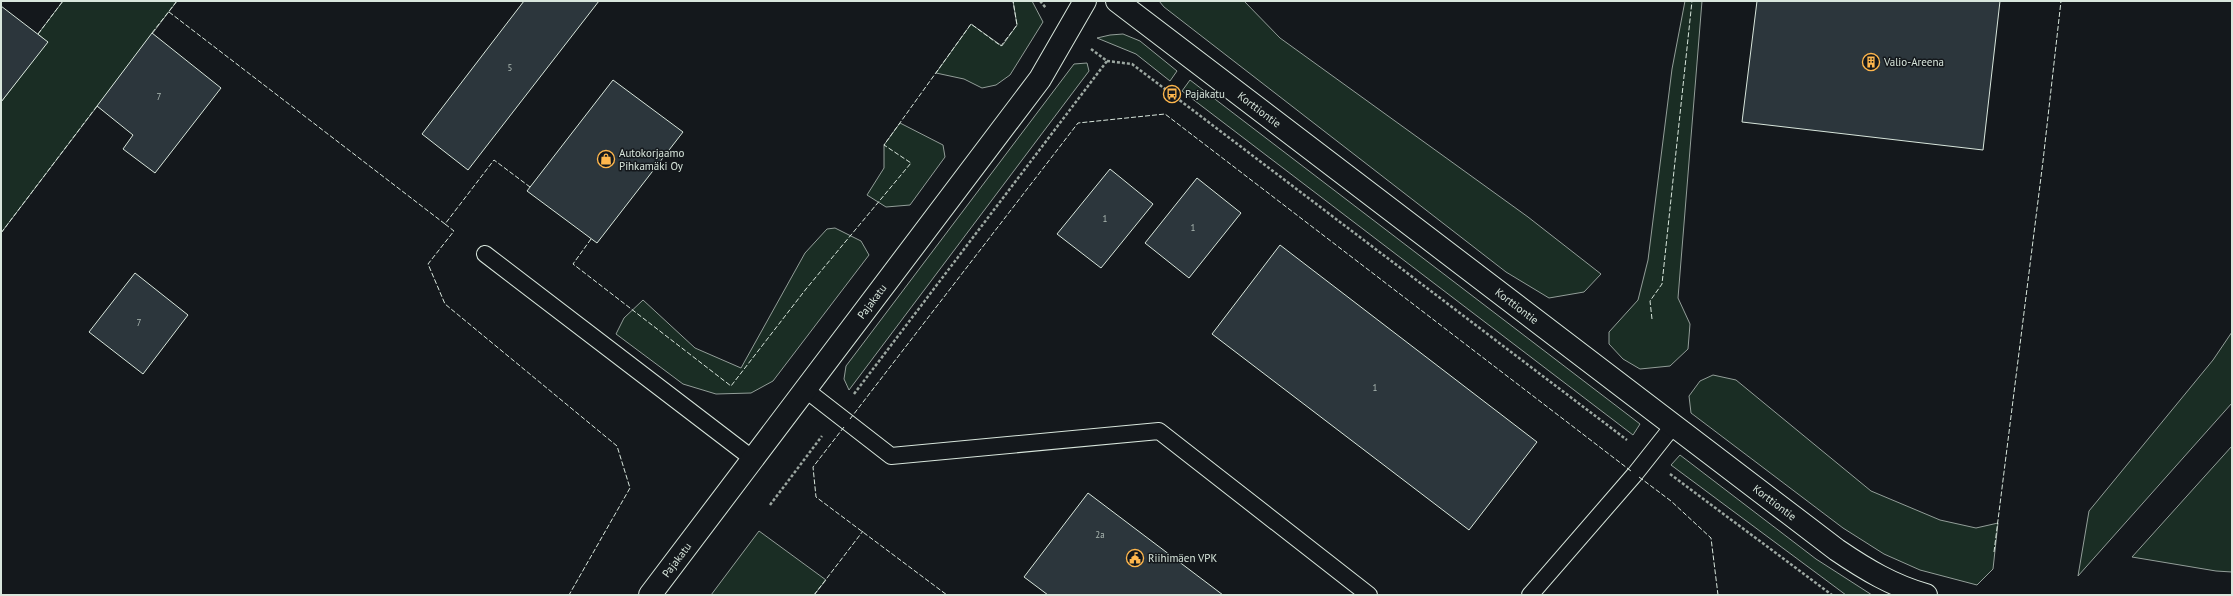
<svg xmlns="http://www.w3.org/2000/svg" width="2233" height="596" font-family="'PT Sans',sans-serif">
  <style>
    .green { fill: #1a2d24; stroke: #939e99 }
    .building { fill: #2c363c; stroke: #d8e6dc }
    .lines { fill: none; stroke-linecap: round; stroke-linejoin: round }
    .service-casing { stroke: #d8e6dc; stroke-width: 18 }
    .minor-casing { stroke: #d8e6dc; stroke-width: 24 }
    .path { stroke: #9da8a2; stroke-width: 2.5; stroke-dasharray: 3 2; stroke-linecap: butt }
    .service { stroke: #14181c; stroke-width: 16 }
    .minor { stroke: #14181c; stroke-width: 22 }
    .fence { stroke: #d8e6dc; stroke-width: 1; stroke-dasharray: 5 2; stroke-linecap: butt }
    .labels { text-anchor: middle; stroke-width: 3; stroke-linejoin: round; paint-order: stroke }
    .number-label { font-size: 9px; fill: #adbab4 }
    .poi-label { font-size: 11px; fill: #d8e6dc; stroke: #14181c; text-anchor: start }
    .street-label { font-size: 11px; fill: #d8e6dc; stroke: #14181c }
  </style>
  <rect width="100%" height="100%" fill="#14181c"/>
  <g class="green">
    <path d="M63,1h114l-176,232v-131l46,-60 -9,-8z"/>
    <path d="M1013,1h19l11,21 -33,53 -14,10 -14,3 -18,-9 -28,-6 35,-49 31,22 15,-21z"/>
    <path d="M1159,1h85l36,37 248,179 73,57 -17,18 -35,6 -43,-26 -342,-265z"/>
    <path d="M1685,1h17l-24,297 12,26 -2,25 -18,17 -30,3 -17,-10 -14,-15v-12l29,-32 10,-40 24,-191z"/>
    <path d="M1123,34l17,7 37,30 -7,10 -34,-27 -39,-16 13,-3z"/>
    <path d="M1087,63l2,8 -240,319 -5,-11 2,-13 228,-302z"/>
    <path d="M1190,80l450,344 -7,11 -451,-344z"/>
    <path d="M900,123l43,22 2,12 -35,48 -24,2 -19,-12 17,-27v-23z"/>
    <path d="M835,228l26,13 8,14 -96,126 -22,12 -35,1 -33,-10 -67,-50 8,-16 19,-18 52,48 46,20 64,-115 22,-24z"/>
    <path d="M2232,332v71l-154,173 11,-65 124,-151z"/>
    <path d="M1713,375l23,5 135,111 69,29 36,8 22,-5 -5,46 -16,16 -57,-15 -36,-16 -41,-26 -152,-115 -2,-17 11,-15z"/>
    <path d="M2232,446v126l-16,-1 -84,-14z"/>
    <path d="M1680,455l136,104 56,36h-26l-175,-130z"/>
    <path d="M759,531l67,49 -12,15h-103z"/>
  </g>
  <g class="building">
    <path d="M524,1h75l-131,169 -46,-36z"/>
    <path d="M1757,1h243l-17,149 -241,-28z"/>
    <path d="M1,6l47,36 -47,60z"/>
    <path d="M152,33l69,55 -66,85 -32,-24 10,-14 -36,-29z"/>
    <path d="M613,80l70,52 -86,111 -70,-52z"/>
    <path d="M1110,169l43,35 -52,64 -44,-34z"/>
    <path d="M1197,178l44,35 -52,65 -44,-35z"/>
    <path d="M1280,245l257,197 -68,88 -257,-196z"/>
    <path d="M135,273l53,42 -45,59 -54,-42z"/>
    <path d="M1088,493l135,102h-175l-24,-18z"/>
  </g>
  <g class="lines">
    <g class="service-casing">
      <g id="service">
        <path d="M485,254l268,205"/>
        <path d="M806,390l85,66 268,-25 210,164"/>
        <path d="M1530,595l105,-121 38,-48"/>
      </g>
    </g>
    <g class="minor-casing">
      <g id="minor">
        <path id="s1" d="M1117,1l720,549c28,19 56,36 89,45"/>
        <path id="s2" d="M650,595l390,-516 45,-78"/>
      </g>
    </g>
    <g class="path">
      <path d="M1040,1l6,7"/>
      <path d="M1091,49l16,12 25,3 495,376"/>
      <path d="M854,394l253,-333"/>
      <path d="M1670,474l162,121"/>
      <path d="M770,505l52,-69"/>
    </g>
    <use href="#service" class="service"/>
    <use href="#minor" class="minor"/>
    <g class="fence">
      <path d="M169,12l276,212 49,-64 36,27"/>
      <path d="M152,33l25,-32"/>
      <path d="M38,34l25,-33"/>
      <path d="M445,224l9,7 -26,33 17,40 172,142 13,42 -61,107"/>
      <path d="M1,233l96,-127"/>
      <path d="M591,239l-18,25 158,122 75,-97 105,-126 -27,-18 87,-121 30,22 16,-21 -4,-24"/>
      <path d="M1652,319l-2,-18 12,-17 30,-283"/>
      <path d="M850,419l228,-296 87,-9 466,357"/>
      <path d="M844,427l-31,40 3,30 131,98"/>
      <path d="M1639,477l32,24 40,37 7,57"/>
      <path d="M1994,552l49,-391 18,-160"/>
      <path d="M814,595l49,-64"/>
    </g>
  </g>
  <defs>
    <g id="building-ring" transform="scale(0.9)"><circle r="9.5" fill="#14181c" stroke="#ffb74d" stroke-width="1.5"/><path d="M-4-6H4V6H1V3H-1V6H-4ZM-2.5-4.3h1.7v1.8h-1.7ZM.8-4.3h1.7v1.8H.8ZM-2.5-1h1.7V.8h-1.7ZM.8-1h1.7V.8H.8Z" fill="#ffb74d"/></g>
    <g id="bus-ring" transform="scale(0.9)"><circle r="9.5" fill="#14181c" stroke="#ffb74d" stroke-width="1.5"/><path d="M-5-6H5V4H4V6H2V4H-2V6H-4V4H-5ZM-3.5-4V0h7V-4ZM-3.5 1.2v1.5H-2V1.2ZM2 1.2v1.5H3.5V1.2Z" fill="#ffb74d"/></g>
    <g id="shop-ring" transform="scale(0.9)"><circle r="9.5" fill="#14181c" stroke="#ffb74d" stroke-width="1.5"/><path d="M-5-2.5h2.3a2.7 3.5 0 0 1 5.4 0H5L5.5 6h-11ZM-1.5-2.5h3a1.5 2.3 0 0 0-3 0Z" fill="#ffb74d"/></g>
    <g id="civic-ring" transform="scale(0.9)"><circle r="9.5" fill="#14181c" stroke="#ffb74d" stroke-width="1.5"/><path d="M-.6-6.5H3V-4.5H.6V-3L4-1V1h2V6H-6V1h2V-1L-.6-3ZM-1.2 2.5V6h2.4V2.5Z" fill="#ffb74d"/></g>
  </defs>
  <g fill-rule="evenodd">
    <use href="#building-ring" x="1871" y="62"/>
    <use href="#bus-ring" x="1172" y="94"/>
    <use href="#shop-ring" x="606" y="159"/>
    <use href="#civic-ring" x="1135" y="558"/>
  </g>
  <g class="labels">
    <g class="number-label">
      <text x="510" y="71">5</text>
      <text x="159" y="100">7</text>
      <text x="1105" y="222">1</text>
      <text x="1193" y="231">1</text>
      <text x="139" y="326">7</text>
      <text x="1375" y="391">1</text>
      <text x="1100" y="538">2a</text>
    </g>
    <g class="poi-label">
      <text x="1884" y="66">Valio-Areena</text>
      <text x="1185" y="98">Pajakatu</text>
      <text x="619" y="157">Autokorjaamo<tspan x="619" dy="13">Pihkamäki Oy</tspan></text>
      <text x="1148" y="562">Riihimäen VPK</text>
    </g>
    <g class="street-label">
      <text dy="4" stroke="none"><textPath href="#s1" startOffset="179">Korttiontie</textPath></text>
      <text dy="4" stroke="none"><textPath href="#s2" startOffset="368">Pajakatu</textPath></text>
      <text dy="4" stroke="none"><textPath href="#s1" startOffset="503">Korttiontie</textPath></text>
      <text dy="4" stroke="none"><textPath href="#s1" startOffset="827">Korttiontie</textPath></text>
      <text dy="4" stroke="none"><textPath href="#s2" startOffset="44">Pajakatu</textPath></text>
    </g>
  </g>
  <rect width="2233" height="596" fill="none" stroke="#d8e6dc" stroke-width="4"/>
</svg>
